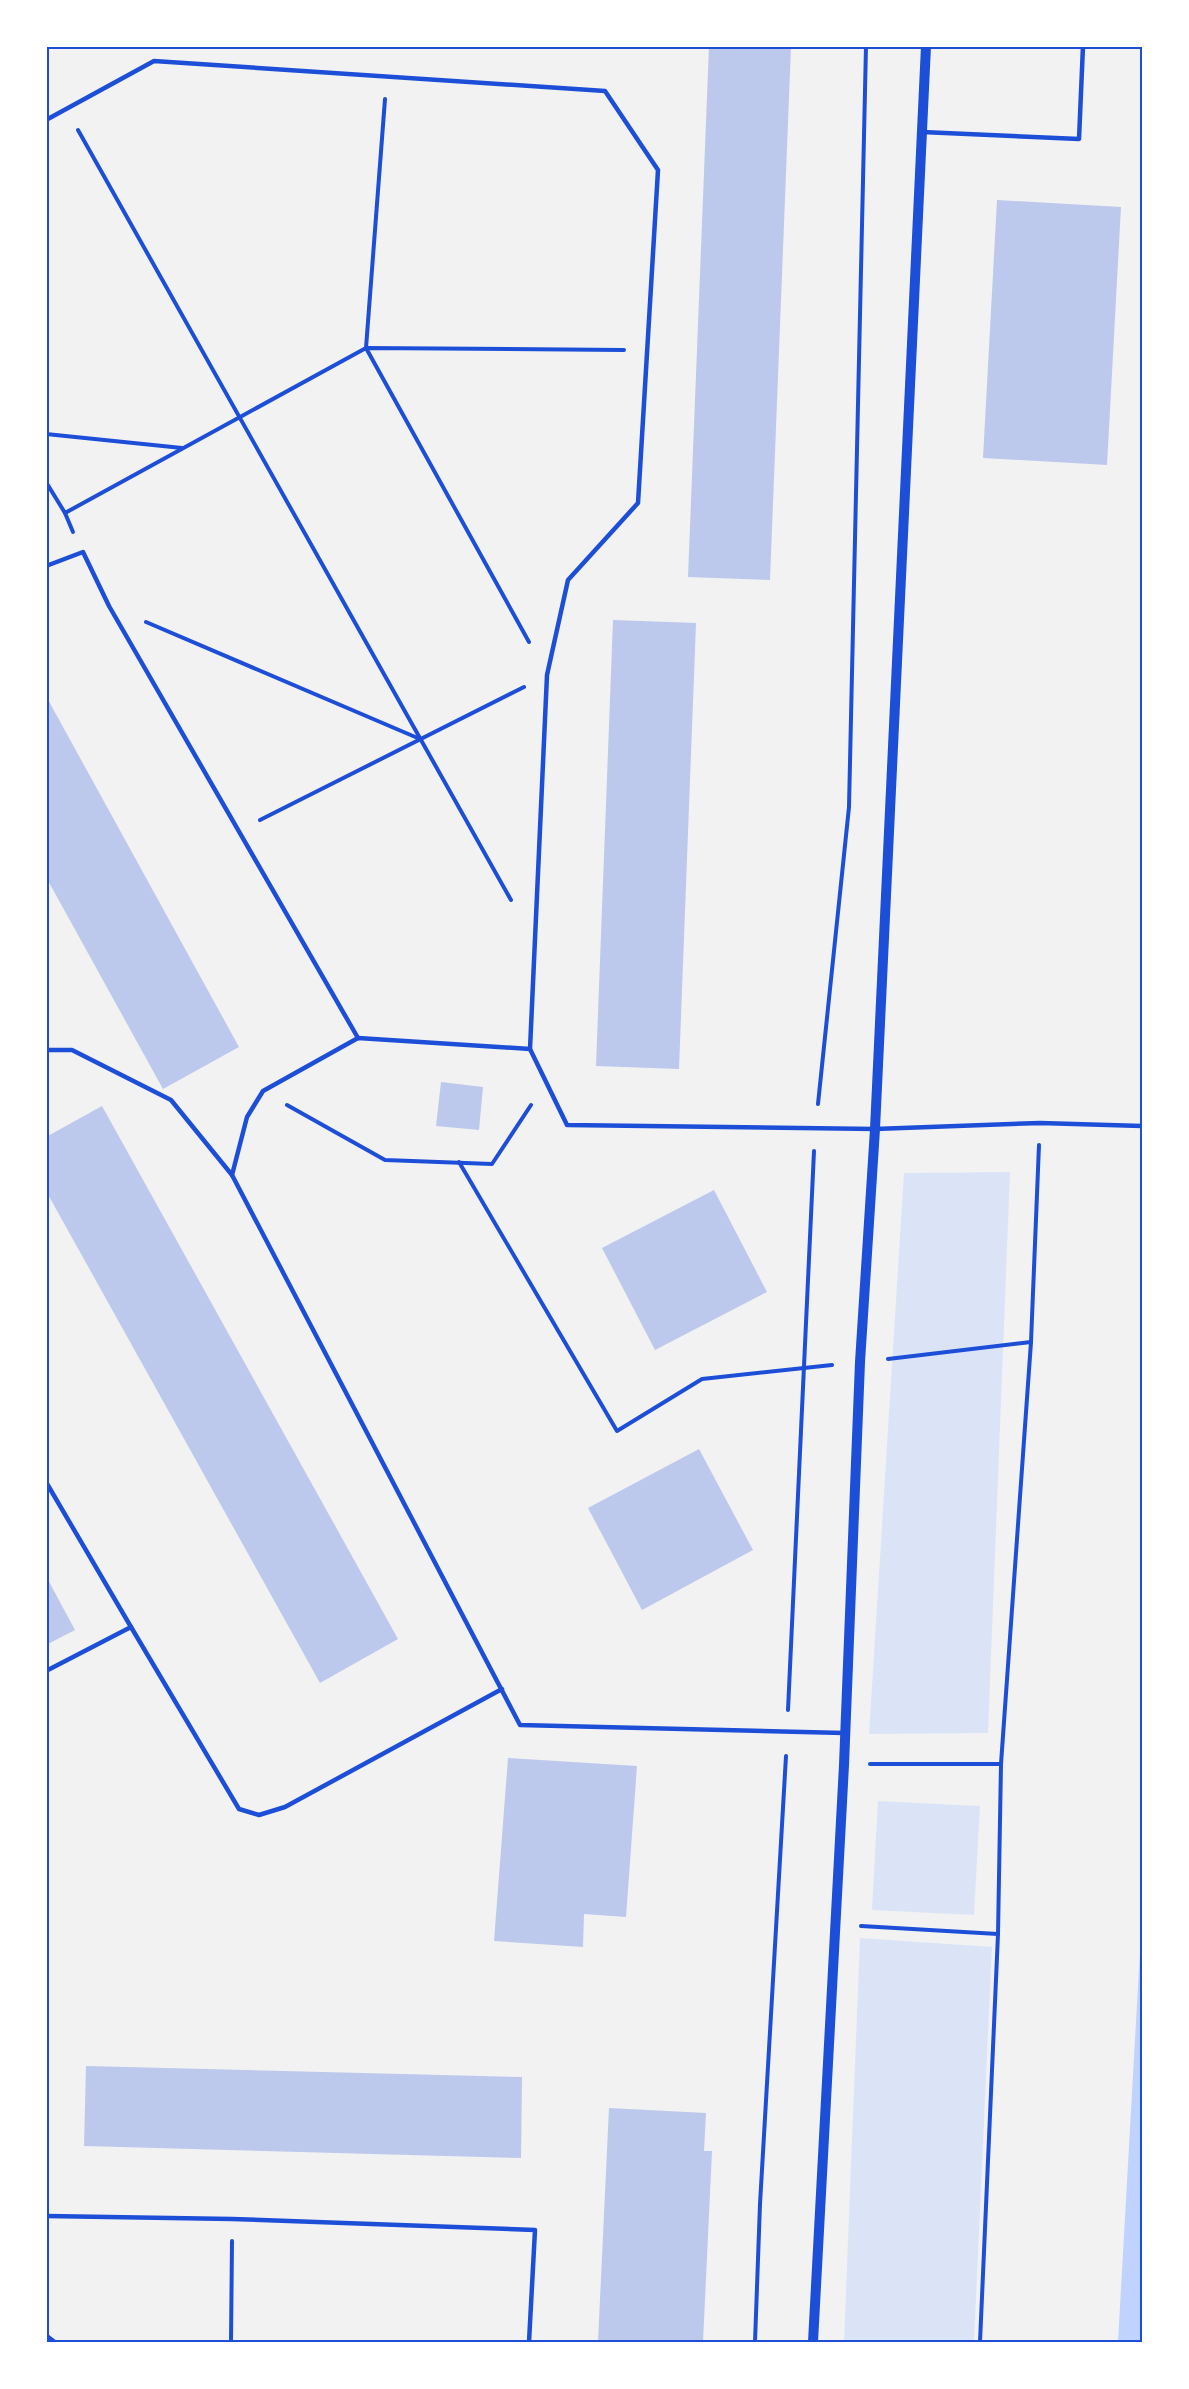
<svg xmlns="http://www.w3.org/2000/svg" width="1189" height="2389" font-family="Roboto,sans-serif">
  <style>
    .green { fill: #dbe4f7 }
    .water { fill: #bfd3fe }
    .building { fill: #bdc9ec }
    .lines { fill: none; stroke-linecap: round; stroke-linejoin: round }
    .path { stroke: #1d4ed8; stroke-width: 4 }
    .service { stroke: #1d4ed8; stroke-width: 4.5 }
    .tertiary { stroke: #1d4ed8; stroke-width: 10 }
    .neatline { fill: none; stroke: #1d4ed8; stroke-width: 2 }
  </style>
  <rect width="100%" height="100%" fill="#f2f2f2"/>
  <g class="green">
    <path d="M1010,1172l-22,561 -119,1 35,-561z"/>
    <path d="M878,1801l102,5 -6,109 -102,-5z"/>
    <path d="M860,1938l132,9 -18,395h-130z"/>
  </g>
  <path class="water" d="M1142,1915v427h-24z"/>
  <g class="building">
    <path d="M709,46h82l-21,534 -82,-3z"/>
    <path d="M997,200l124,7 -14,258 -124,-7z"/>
    <path d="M613,620l83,3 -17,446 -83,-3z"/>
    <path d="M46,696l193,351 -76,42 -117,-212z"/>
    <path d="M441,1082l42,5 -4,43 -43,-4z"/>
    <path d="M102,1106l296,533 -78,44 -274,-492v-54z"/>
    <path d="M714,1190l53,102 -112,58 -53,-102z"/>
    <path d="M699,1449l54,101 -111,60 -54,-102z"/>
    <path d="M46,1576l29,54 -29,15z"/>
    <path d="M508,1758l129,8 -11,151 -42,-3 -1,33 -89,-6z"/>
    <path d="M86,2066l436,11 -1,81 -437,-12z"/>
    <path d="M609,2108l97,5 -2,38h8l-9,191h-105z"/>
  </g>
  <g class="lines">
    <g class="path">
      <path d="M385,99l-19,249 163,294"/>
      <path d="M78,130l433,770"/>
      <path d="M46,434l136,14"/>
      <path d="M46,482l19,31 301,-165 258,2"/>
      <path d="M65,513l8,19"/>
      <path d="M146,622l274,117"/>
      <path d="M260,820l264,-133"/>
      <path d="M818,1104l31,-297 17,-761"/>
      <path d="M287,1105l98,55 107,4 39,-59"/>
      <path d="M459,1162l158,269 85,-52 130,-14"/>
      <path d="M888,1359l143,-17"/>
      <path d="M788,1710l26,-559"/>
      <path d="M870,1764h131"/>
      <path d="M861,1926l137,8"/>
      <path d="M46,2335l9,7"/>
      <path d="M231,2342l1,-101"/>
      <path d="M755,2342l5,-138 26,-448"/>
      <path d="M980,2342l18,-408 3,-170 30,-422 8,-197"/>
    </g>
    <g class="service">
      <path d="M46,120l108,-59 451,30 53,79 -20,333 -70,77 -21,95 -17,374 37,76 308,4 165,-6 102,3"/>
      <path d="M922,132l157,7 4,-93"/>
      <path d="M46,566l37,-14 26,54 249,432"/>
      <path d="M530,1049l-172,-11 -95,53 -16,26 -15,58 288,550 324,8"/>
      <path d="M46,1050h26l99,50 61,75"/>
      <path d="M46,1482l85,145 -85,44"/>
      <path d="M131,1627l108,182 20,6 26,-8 217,-118"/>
      <path d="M46,2216l186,3 303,11 -6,112"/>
    </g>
    <path class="tertiary" d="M813,2342l31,-577 16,-403 15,-233 51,-1083"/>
  </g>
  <rect width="1189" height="2389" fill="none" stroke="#ffffff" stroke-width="96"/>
  <rect x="48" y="48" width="1093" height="2293" class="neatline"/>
</svg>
